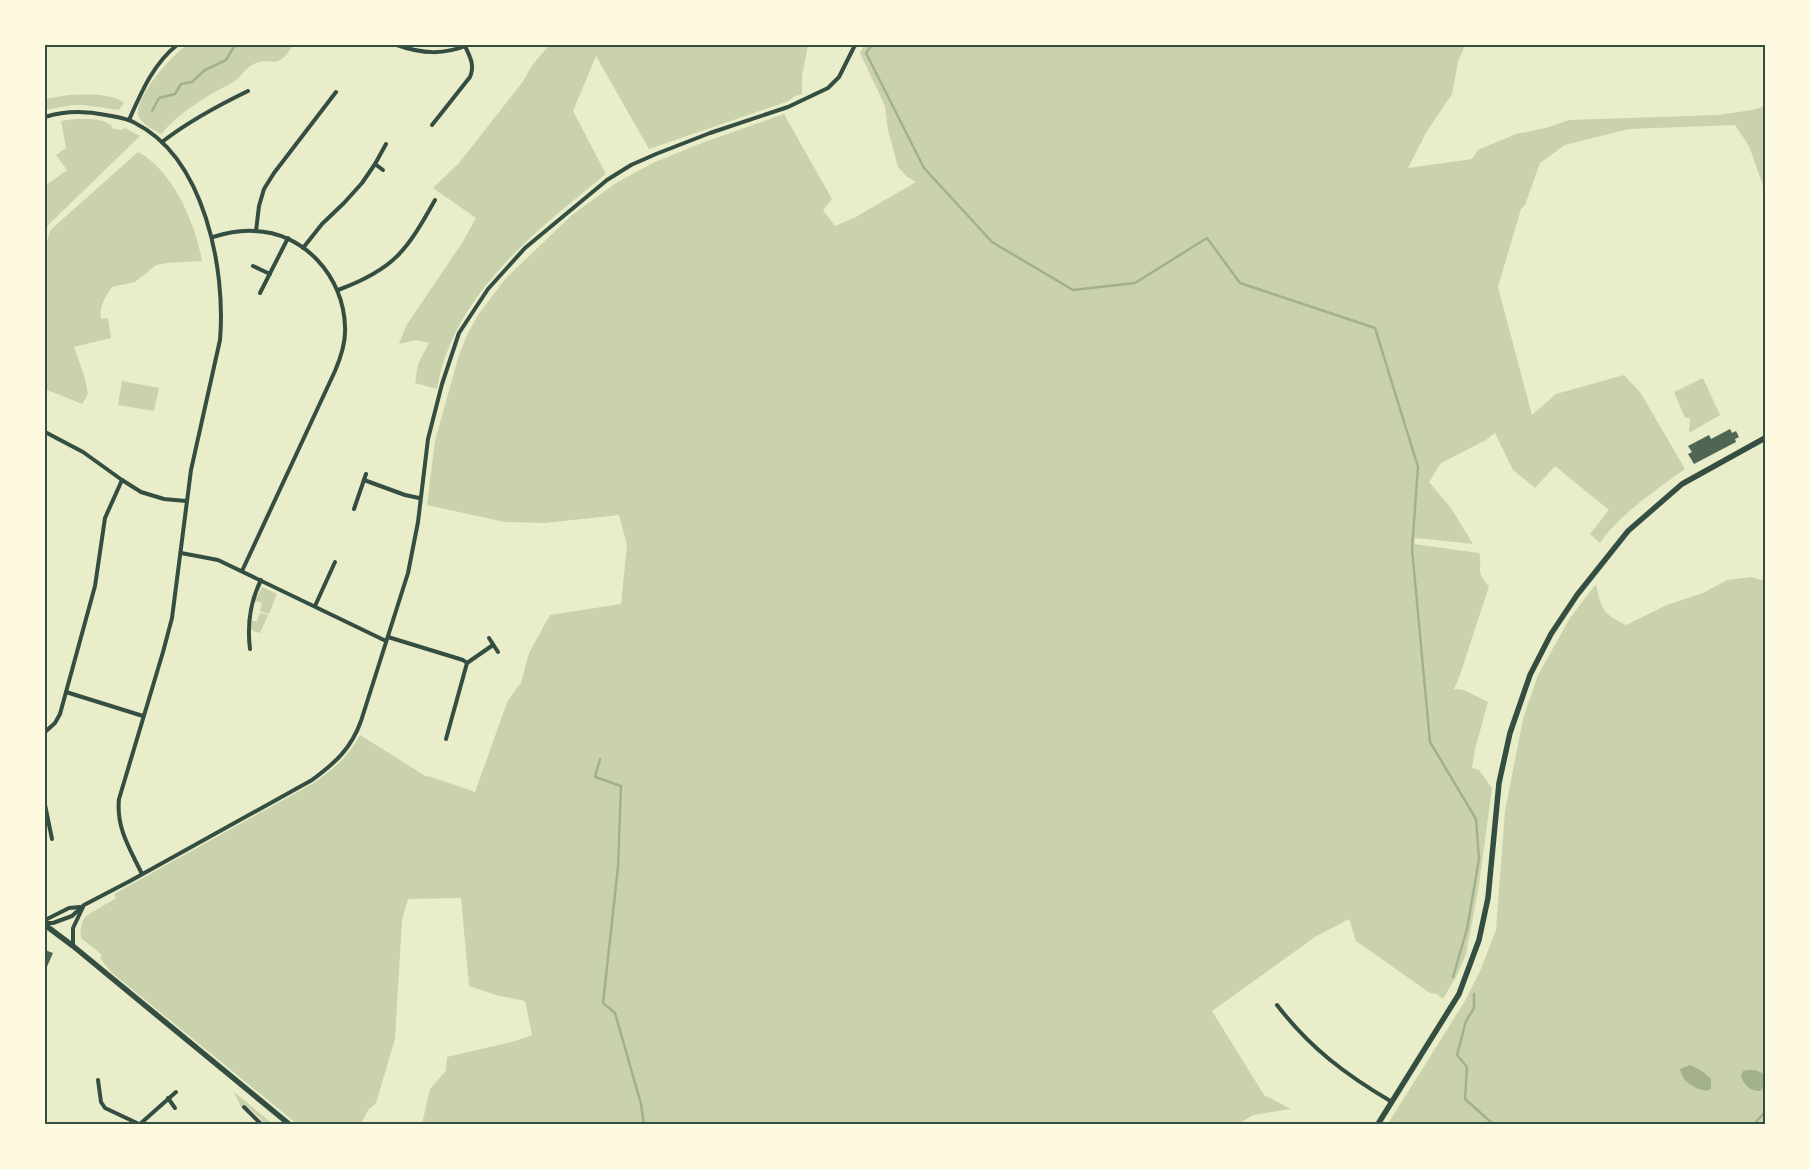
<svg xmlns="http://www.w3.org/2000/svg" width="1810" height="1169" font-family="'Sofia Sans Condensed',sans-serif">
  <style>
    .green { fill: #cad2ad }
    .water { fill: #a3b18a }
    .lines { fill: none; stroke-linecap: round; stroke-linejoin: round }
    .stream { stroke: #a3b18a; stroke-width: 2.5 }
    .building { fill: #4f6655 }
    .minor { stroke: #344e41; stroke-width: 4 }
    .trunk { stroke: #344e41; stroke-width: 5.5 }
    .neatline { fill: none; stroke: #344e41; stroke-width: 2 }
  </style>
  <rect width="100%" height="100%" fill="#e9edc9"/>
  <g class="green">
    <path d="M187,45h106c-17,29 -21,9 -41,20 -8,4 -12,14 -20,18 -25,12 -53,30 -71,51 -7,-4 -18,-9 -22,-17 -8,-17 34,-63 48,-72z"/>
    <path d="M549,45h259l-6,31v18l-9,3 -4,4 -140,48 -53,-93 -23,55 33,63c-70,57 -153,120 -169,215l-22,-6 3,-19 11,-21 -13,-3 -17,4 7,-18 56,-83 14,-25 -43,-30 26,-25 65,-83 7,-13z"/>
    <path d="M864,45h601l-7,17 -6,32 -25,37 -19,37 64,-9 6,-9 38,-16 30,-6 23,-8 149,-5 34,-5 13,-4v85l-16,-45 -14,-21 -106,4 -64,16 -25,18 -15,42 -4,4 -23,78 34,128 24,-21 68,-19 16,17 45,77c-29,21 -64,44 -85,74l-10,-9 19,-24 -54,-44 -20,22 -22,-18 -18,-37 -9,7 -45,23 -12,19 22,26 22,36 -58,-6 -1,6 65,9c5,15 -6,16 10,33l-29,89 -6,14 10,1 24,12 -13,47 -3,19 7,2 13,18 -13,97 -13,69 -8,19 -15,26 -6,-5 -7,-1 -74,-52 -7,-22 -34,18 -103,74 52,84 27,14 -38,6 -15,9h-816l8,-35 16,-18 1,-14 68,-16 17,-6 -7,-34 -29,-6 -27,-9 -8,-88 -53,1 -6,21 -7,119 -19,64 -8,7 -7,14h-64l-186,-152 -11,-14 2,-3 -21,-17c-1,-8 0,-16 5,-22l30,-18 -2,-4 198,-110c20,-13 37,-28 48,-49l67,42 1,-1 47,16 33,-92 13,-17 8,-30 21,-38 71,-11 6,-59 -8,-30 -74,8 -40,-1 -78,-17 8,-64 23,-83 9,-23 11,-20 28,-37 66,-63 44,-32 39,-21 44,-18 85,-30 48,85 -9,11 12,16 19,-8 62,-36 -10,-6 -8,-9 -10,-37 -3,-24 -25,-53z"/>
    <path d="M69,95c14,-1 46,-2 55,8l-5,7 -36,-5h-11l-27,5v-11z"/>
    <path d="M75,119c11,0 32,-2 39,10l7,1 4,-2 15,8 -94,91 -1,4v-45l22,-16 -11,-15 10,-7 -5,-27z"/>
    <path d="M138,152c35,18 58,73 64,109l-35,2 -11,2 -21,17 -23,5c-7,10 -13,19 -11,32l7,-1 3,20 -37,9 10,28 4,19 -6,10 -37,-15v-140l5,-18 6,-6z"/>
    <path d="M1703,378l17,37 -31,18 1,-15h-5l-11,-26z"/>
    <path d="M122,381l37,7 -5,23 -36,-6z"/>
    <path d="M1751,577l14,4v543h-375l-1,-2 76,-121 16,-32 15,-39 9,-119 18,-92 15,-44 32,-57 26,-34c5,25 7,30 30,41l41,-20 36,-12 24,-13z"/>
    <path d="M262,587l15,7 -8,20 -9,-3 2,-8 -7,-2z"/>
    <path d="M260,613l8,2 -8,18 -7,-2 -2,-2v-8h6z"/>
    <path d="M234,1092l39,32h-9l-3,-5 -17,-15 -3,3z"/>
  </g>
  <g class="water">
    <path d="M1690,1065l12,6 9,8v10l-4,2c-12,-2 -25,-9 -27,-22z"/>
    <path d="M1749,1070h6l7,3c4,7 4,13 -2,18 -10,0 -16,-6 -19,-15l2,-5z"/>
  </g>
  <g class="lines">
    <g class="stream">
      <path d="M872,45l-6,8 58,115 68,74 81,48 62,-7 72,-45 33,45 135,45 43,139 -6,82 18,193 46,77 3,40 -12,70 -14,48"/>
      <path d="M152,111l7,-13 16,-4 6,-10 11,-2 13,-12 21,-10 9,-15"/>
      <path d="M600,759l-5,18 26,9 -3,81 -15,136 12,10 26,91 3,20"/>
      <path d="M1474,994v14l-8,13 -9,34 10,12 -2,32 28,25"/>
      <path d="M1754,1124l11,-12"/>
    </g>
  </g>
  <g class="building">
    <path d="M1730,429l2,4 4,-2 3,6 -4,2 1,3 -42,22 -6,-10 4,-2 -4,-6 21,-11 2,4z"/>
    <path d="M45,950l8,3 -7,16 -1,-1z"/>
  </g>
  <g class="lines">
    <g class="minor">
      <path d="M397,45c25,9 47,10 71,0"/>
      <path d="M45,117c19,-6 41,-6 61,-2 10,2 20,3 29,8 70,35 91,147 85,217l-29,130 -19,148 -9,34 -44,147c-3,29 11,50 23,75"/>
      <path d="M129,120c12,-27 24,-56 48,-75"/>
      <path d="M432,125l38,-48c5,-12 0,-20 -5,-31"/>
      <path d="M162,142c27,-21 55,-36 86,-51"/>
      <path d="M375,164l8,6"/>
      <path d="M256,231l3,-25 5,-17 10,-16 62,-81"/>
      <path d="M213,237c13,-4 27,-7 41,-6 50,1 90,46 91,96 1,15 -4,30 -10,44l-93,200"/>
      <path d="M303,248l19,-24 22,-21 18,-20 13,-19 11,-20"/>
      <path d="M253,266l17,8"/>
      <path d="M338,290c57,-21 69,-40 97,-90"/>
      <path d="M260,293l28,-55"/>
      <path d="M45,432l38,20 39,28 19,12 23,7 22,2"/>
      <path d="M364,480l41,15 14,3"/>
      <path d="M354,509l12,-35"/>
      <path d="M181,553l37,7 168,81"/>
      <path d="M315,606l20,-44"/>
      <path d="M388,637l75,23 4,3 -21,76"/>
      <path d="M489,638l9,14"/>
      <path d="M250,649c-3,-24 0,-47 11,-69"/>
      <path d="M467,663l26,-18"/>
      <path d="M66,692l77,24"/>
      <path d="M45,732l10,-9 5,-9 35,-128 10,-68 17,-38"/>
      <path d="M45,805l7,34"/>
      <path d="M45,920l24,-12 11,-1"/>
      <path d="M45,923h8l19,-7 12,-11 46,-24 182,-101c23,-17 39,-31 49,-59l47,-148 10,-51 10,-83 14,-55 17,-51 29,-44 37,-41 82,-68 24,-15 25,-11 54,-21 78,-26 40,-19 11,-11 16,-32"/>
      <path d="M73,946v-18l10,-21"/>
      <path d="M1277,1005c33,43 69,70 115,97"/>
      <path d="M98,1080l3,22 4,6 34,16"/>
      <path d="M168,1098l7,10"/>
      <path d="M244,1107l17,17"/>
      <path d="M140,1124l36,-32"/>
    </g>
    <g class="trunk">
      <path d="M45,925l28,21 216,178"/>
      <path d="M1378,1124l81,-130 20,-54 9,-42 11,-115 11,-50 20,-58 21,-41 26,-39 51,-64 54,-47 83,-46"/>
    </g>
  </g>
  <rect width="1810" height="1169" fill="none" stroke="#fefae0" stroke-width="92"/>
  <rect x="46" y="46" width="1718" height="1077" class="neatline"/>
</svg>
